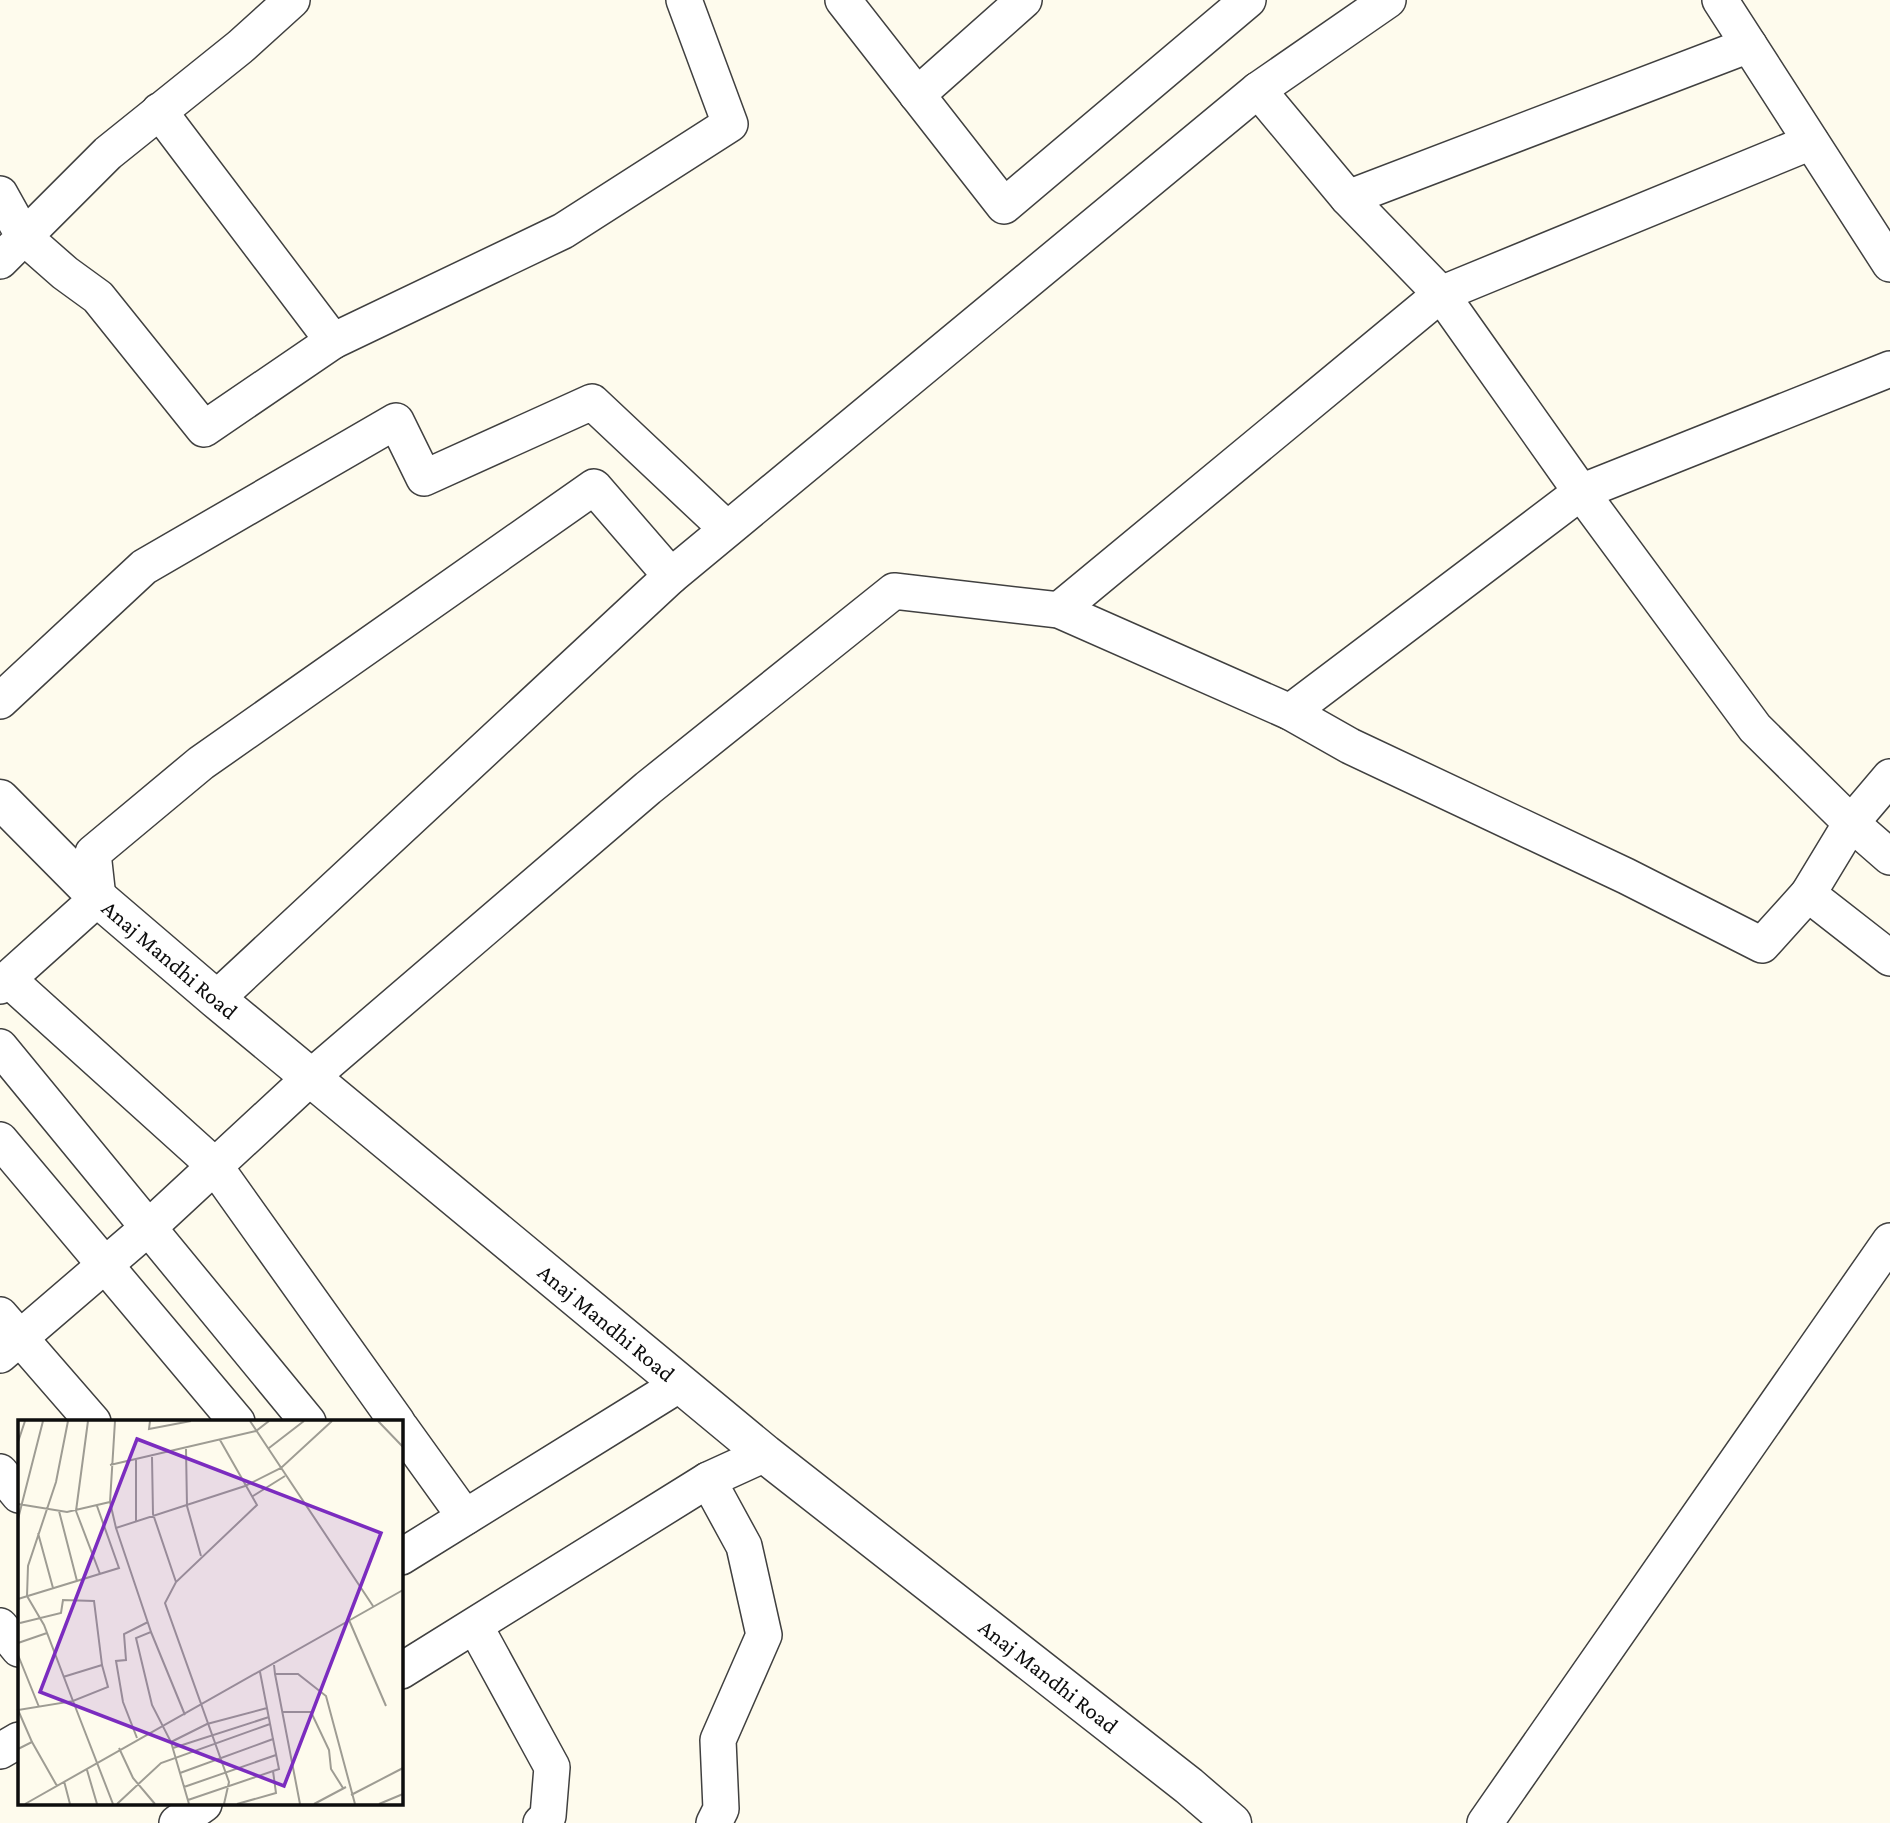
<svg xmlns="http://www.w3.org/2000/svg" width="1890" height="1823" font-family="'Crimson Pro',serif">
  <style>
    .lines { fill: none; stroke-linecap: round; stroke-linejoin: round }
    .minor-casing { stroke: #404040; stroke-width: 38 }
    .tertiary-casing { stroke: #404040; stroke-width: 41 }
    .minor { stroke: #fff; stroke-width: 35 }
    .tertiary { stroke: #fff; stroke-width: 38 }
    .labels { text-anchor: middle; stroke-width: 7; stroke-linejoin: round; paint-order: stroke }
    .street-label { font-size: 23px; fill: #0d0d0d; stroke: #fff }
    .inset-road { fill: none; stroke: #9e9c93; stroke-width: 2 }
    .view { fill: #7b2cbf; fill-opacity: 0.15; stroke: #7b2cbf; stroke-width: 3.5 }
    .inset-edge { fill: none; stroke: #0d0d0d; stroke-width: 3.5 }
  </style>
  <rect width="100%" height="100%" fill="#fefbed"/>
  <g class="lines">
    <g class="minor-casing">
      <g id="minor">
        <path d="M292,0l-52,47 -132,106 -84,84 41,36 33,24 106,132 129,-88"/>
        <path d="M843,0l161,206 244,-206"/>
        <path d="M1388,0l-130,90 90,108 93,96 140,198 174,236 96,95 39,34"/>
        <path d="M1720,0l170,264"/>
        <path d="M917,95l107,-95"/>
        <path d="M159,111l174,230 230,-110 167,-107 -46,-124"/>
        <path d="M0,194l24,43 -24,24"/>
        <path d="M1348,198l401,-153"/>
        <path d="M1059,610l382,-316 370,-152"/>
        <path d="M0,701l144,-134 252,-146 28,57 168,-76 135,127"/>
        <path d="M1290,712l291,-220 309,-123"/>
        <path d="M1808,894l82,64"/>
        <path d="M9,980l205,185 183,257"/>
        <path d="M0,986l98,-88 -5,-45 108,-90 393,-276 77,89 587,-486"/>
        <path d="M216,999l455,-423"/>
        <path d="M0,1047l308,375"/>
        <path d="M0,1140l237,282"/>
        <path d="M0,1315l93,107"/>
        <path d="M0,1355l148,-127 163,-151 337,-289 246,-197 165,19 231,102 60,34 276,130 136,69 46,-51 43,-71 39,-46"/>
        <path d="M401,1428l64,89"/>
        <path d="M0,1472l19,23"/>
        <path d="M401,1557l279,-173"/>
        <path d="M0,1626l19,23"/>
        <path d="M475,1626l77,141 -4,49 -7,7"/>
        <path d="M401,1671l307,-191"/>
        <path d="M0,1751l19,-11"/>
        <path d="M177,1823l27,-19"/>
        <path d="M714,1823l7,-14 -3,-69 46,-105 -20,-89 -36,-66 57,-26"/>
        <path d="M1485,1823l405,-582"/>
      </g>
    </g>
    <g class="tertiary-casing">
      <g id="tertiary">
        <path id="s1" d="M0,799l98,99 118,101 549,455 424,332 43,37"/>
      </g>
    </g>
    <use href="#minor" class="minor"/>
    <use href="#tertiary" class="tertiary"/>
  </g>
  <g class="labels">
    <g class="street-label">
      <text dy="8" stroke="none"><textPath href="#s1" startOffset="234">Anaj Mandhi Road</textPath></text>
      <text dy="8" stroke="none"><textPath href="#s1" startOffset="802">Anaj Mandhi Road</textPath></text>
      <text dy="8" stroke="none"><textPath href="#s1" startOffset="1368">Anaj Mandhi Road</textPath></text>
    </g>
  </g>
  <g transform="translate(18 1420)">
    <rect width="385" height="385" fill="#fefbed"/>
    <path class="inset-road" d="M50,1l-12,61 -28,84 -1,30 17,29 29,76 35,-14 -6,-22M70,1l-12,90 24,63M132,1l-1,8 42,-8M232,1l123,185M360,1l25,26M202,20l37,65 -81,77 -11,21 64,179 -5,22M0,22l7,-21M251,28l35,-27M168,29l1,57 14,50M134,37l1,57 23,68M92,45l146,-34 13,-10M235,76l32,-20M92,82l5,-81M0,84l49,8 43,-10 6,26 129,-42 36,-18 51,-47M41,91l18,70M0,99l25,-98M118,102v-62M98,108l35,104 -15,6 16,67 19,37 18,62M20,113l15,55M0,179l101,-31 -22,-62M331,200l37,86M2,203l41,-10 2,-13 31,1 8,64 -39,12M133,212l34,83M0,223l29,-10M0,235l21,52M256,245l1,9h23l28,22 29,108M257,254l25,130M264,292h29l18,38 2,19 12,19M119,318l-14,-36 -7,-41 10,-1 -2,-26 24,-12M14,322l25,44M153,322l36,-18 60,-16M101,328l14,30 22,26M155,328l96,-31M0,329l14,-7 -14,-32 55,-9 40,103M69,350l10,34M162,353l93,-34 -13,-67M46,361l6,23M166,367l92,-32M333,375l52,-27M170,380l91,-31 -6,-30M7,384l378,-214M99,384l44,-41 109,-39M219,384l39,-11 -3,-22M296,384l32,-17M361,384l24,-10"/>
    <path class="view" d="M119,19l244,94 -97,253 -244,-94z"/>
    <rect width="385" height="385" class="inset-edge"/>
  </g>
</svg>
